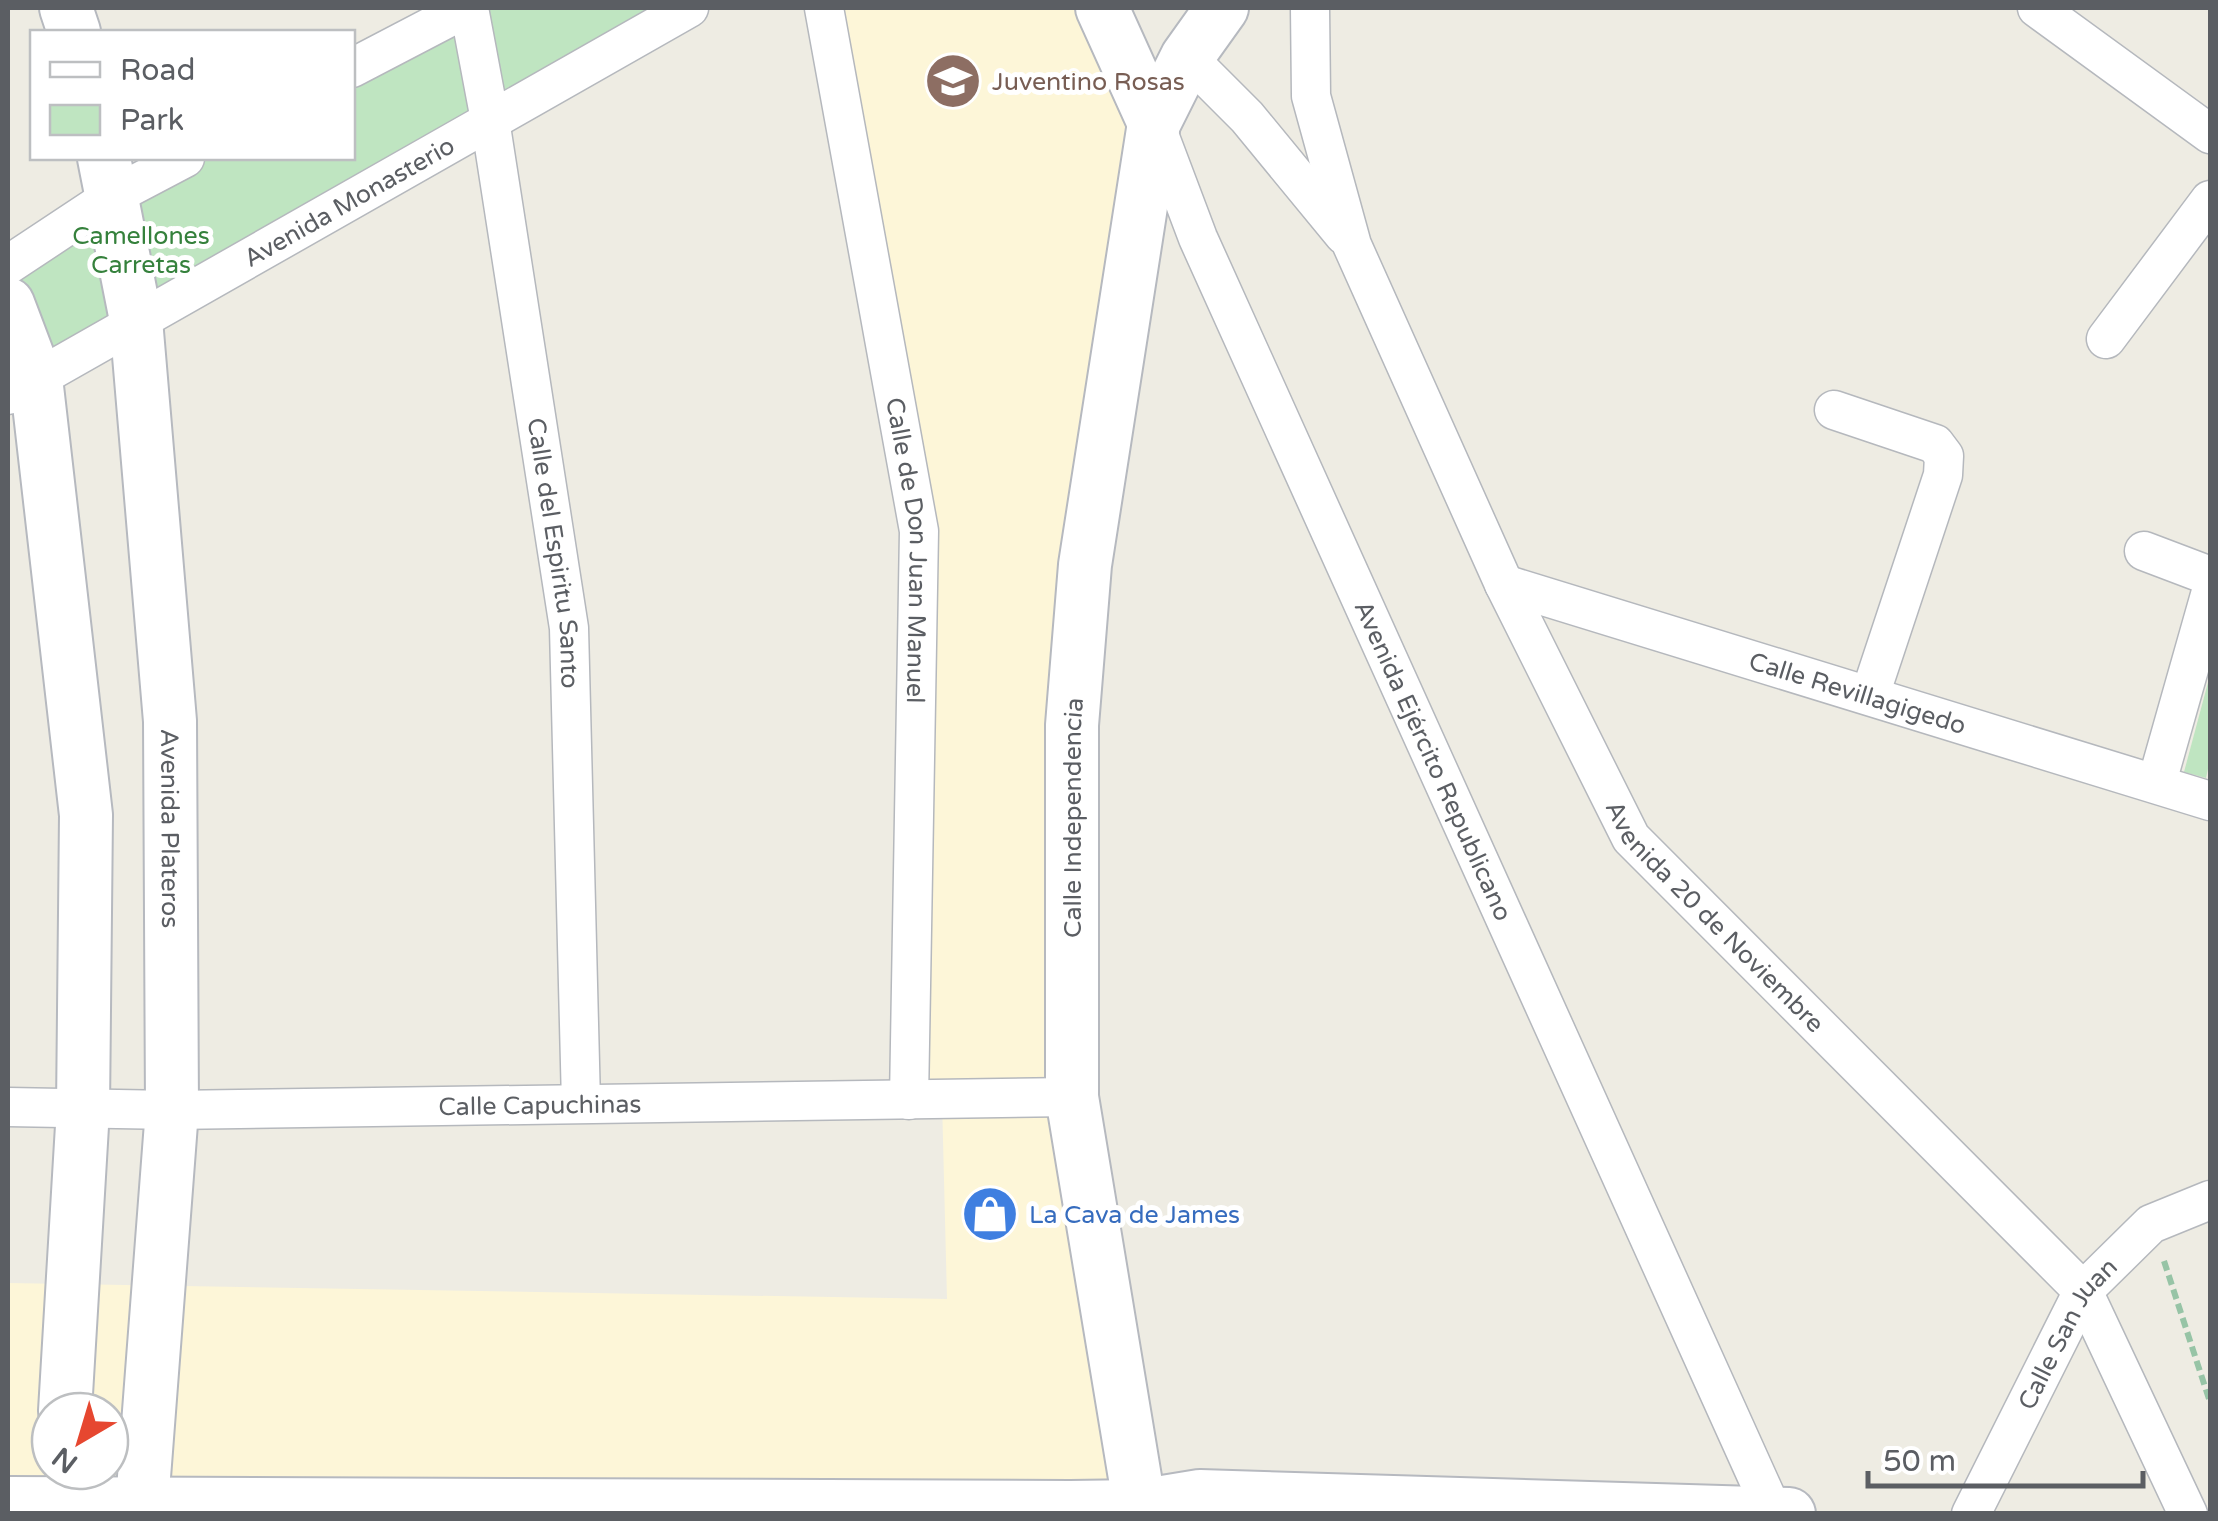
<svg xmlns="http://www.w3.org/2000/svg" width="2218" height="1521" font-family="'Varela Round',sans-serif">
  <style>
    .commercial { fill: #fdf6d8; fill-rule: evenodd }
    .green { fill: #bfe5c1 }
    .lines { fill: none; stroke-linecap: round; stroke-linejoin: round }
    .street-casing { stroke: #b5b8bd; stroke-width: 41 }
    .secondary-casing { stroke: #b6b9bf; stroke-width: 56 }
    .path { stroke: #97c4a6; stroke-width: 6; stroke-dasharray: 10 5; stroke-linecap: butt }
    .street { stroke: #fff; stroke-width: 38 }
    .secondary { stroke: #fff; stroke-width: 52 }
    .labels { text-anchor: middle; stroke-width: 10; stroke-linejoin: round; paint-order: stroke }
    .education-label { font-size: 25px; fill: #785e54; stroke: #fff; text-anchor: start }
    .street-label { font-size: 25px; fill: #5b5e63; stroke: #fff }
    .park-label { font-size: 25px; fill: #35813c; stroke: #fff }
    .shop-label { font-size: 25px; fill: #366cbe; stroke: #fff; text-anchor: start }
  </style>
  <rect width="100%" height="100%" fill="#eeece3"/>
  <path class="commercial" d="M824,8h278l52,115 -36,229 -46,745 67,409 -1131,-3v-220l939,16 -5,-199h-33l10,-569zM50,1411h60v60h-60z"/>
  <g class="green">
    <path d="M467,8h222l-681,387v-130l177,-107h167l1,-90z"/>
    <path d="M2210,675v85l-4,18 -22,-6z"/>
  </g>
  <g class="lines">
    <g class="street-casing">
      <g id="street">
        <path id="s1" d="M469,8l21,112 79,508 12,475"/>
        <path id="s2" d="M824,8l95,523 -10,569"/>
        <path id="s3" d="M1310,8l1,88 41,149 152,339 127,254 452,453 105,223"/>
        <path d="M2037,8l173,126"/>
        <path d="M1187,57l60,60 97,118"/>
        <path d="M352,68l115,-60"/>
        <path id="s4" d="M1155,124l43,114 574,1272"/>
        <path d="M8,265l101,-67 76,-40"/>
        <path d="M2106,339l104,-139"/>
        <path id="s5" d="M8,395l681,-387"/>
        <path d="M1834,410l101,34 9,12 -1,19 -73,220"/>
        <path d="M2144,551l66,25"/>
        <path id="s6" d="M1504,584l706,217"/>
        <path d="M2157,782l53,-187"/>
        <path id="s7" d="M8,1107l164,3 900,-13"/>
        <path id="s8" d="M1971,1514l112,-223 68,-67 59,-24"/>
      </g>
    </g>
    <g class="secondary-casing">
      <g id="secondary">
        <path d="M66,8l8,24"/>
        <path d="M1102,8l52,115"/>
        <path id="s9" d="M104,158l32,162 34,401 2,389 -30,393"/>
        <path d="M8,304l28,74 50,437 -3,294 -18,302"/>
        <path d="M8,1503l1062,4 69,-1 61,-10 589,18"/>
        <path id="s10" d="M1141,1514l-69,-417v-372l13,-160 69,-442 33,-66 35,-49"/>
      </g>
    </g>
    <path class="path" d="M2164,1261l46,141"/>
    <use href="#street" class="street"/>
    <use href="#secondary" class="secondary"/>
  </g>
  <defs>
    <g id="school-disc" transform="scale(2.875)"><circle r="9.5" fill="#8d6e63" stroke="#fff"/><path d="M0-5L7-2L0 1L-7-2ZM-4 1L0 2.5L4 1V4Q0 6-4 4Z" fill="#fff"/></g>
    <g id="shop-disc" transform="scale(2.875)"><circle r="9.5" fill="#3f7fe0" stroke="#fff"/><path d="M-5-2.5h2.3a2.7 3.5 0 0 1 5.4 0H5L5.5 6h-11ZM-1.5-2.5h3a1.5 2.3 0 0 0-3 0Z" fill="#fff"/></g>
  </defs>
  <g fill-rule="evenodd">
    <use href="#school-disc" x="953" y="81"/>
    <use href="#shop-disc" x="990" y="1214"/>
  </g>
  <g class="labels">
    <g class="education-label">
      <text x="992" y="90">Juventino Rosas</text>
    </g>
    <g class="street-label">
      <text dy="9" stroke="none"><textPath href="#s5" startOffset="392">Avenida Monasterio</textPath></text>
      <text dy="9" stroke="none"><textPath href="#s2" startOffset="550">Calle de Don Juan Manuel</textPath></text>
      <text dy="9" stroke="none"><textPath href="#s1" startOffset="552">Calle del Espiritu Santo</textPath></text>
      <text dy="9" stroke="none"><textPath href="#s6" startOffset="370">Calle Revillagigedo</textPath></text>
      <text dy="9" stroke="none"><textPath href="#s4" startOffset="695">Avenida Ejército Republicano</textPath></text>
      <text dy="9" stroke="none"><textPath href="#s10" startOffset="702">Calle Independencia</textPath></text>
      <text dy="9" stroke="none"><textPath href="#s9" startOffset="675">Avenida Plateros</textPath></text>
      <text dy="9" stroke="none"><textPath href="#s3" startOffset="1012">Avenida 20 de Noviembre</textPath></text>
      <text dy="9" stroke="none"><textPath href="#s7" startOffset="532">Calle Capuchinas</textPath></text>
      <text dy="9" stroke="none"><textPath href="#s8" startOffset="205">Calle San Juan</textPath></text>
    </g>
    <g class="park-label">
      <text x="141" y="244">Camellones<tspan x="141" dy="29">Carretas</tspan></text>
    </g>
    <g class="shop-label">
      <text x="1029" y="1223">La Cava de James</text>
    </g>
  </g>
  <rect width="2218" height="1521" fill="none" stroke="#5b5e63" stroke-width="20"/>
  <rect x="30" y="30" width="325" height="130" fill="#ffffff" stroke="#bdbfc1" stroke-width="2.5"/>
  <rect x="50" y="62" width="50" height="15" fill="#ffffff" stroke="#bdbfc1" stroke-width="2.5"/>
  <text x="120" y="80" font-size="30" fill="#5b5e63">Road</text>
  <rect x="50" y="105" width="50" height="30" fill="#bfe5c1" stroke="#bdbfc1" stroke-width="2.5"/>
  <text x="120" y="130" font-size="30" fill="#5b5e63">Park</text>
  <g transform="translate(80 1441) rotate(218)"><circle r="48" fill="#ffffff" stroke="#bdbfc1" stroke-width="2.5"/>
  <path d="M0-8L18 38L0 25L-18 38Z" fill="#e64730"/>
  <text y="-15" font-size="28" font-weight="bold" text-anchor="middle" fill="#5b5e63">N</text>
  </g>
  <path d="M1868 1471v15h275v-15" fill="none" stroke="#5b5e63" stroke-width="5"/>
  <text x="1883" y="1471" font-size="30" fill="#5b5e63" stroke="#ffffff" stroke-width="8" paint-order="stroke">50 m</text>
</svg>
